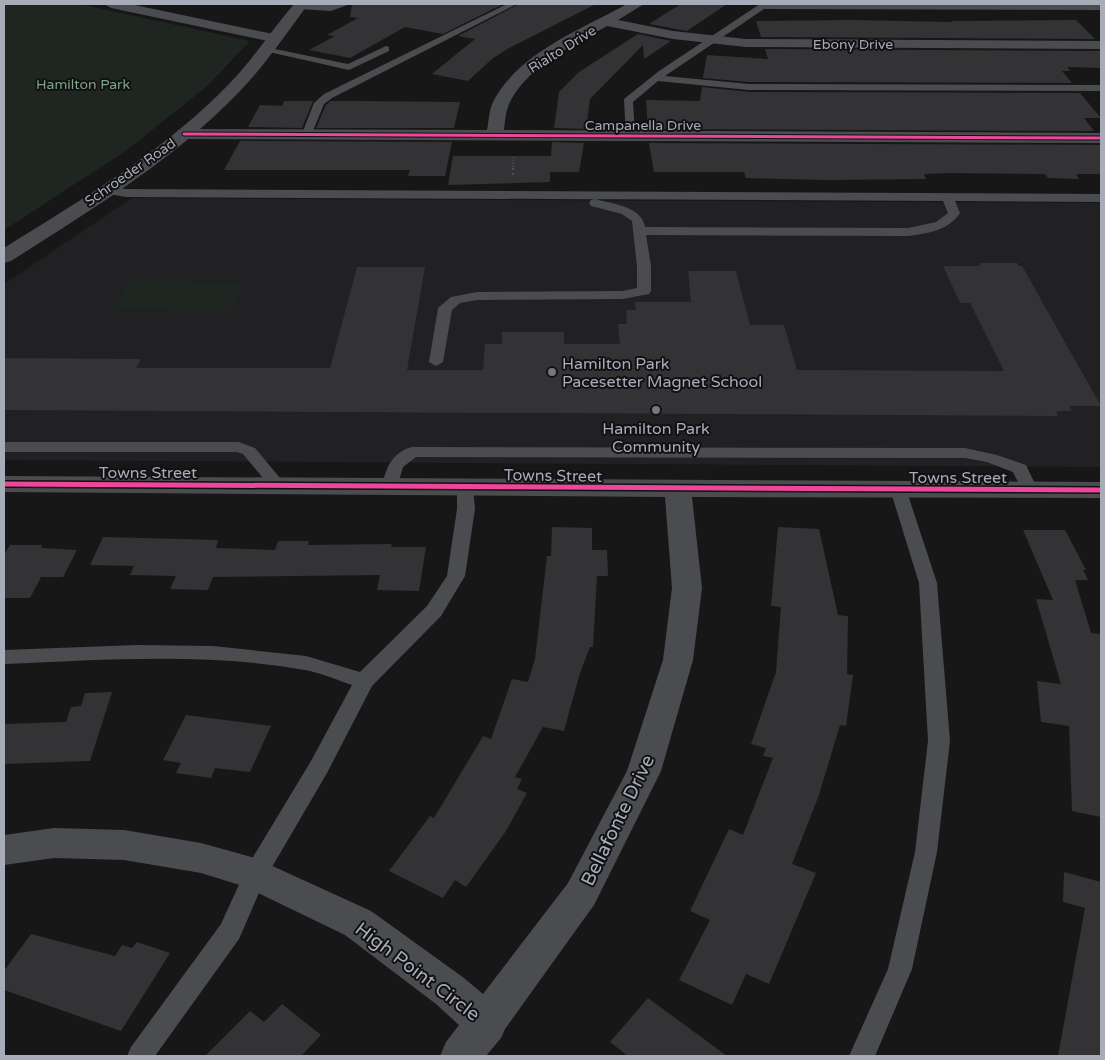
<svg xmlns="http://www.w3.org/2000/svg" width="1105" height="1060" font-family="'Varela Round',sans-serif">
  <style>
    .built { fill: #212123 }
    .green { fill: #1f2621 }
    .building { fill: #333335 }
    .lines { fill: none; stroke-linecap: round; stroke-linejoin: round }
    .path-far1 { stroke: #4d4d52; stroke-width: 2; stroke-dasharray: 1 2; stroke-linecap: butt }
    .path { stroke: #4d4d52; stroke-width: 2.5; stroke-dasharray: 2 3; stroke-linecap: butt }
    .service { fill: #4b4c50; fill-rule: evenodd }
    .minor { fill: #4b4c50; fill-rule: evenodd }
    .tertiary { fill: #4b4c50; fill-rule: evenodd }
    .cycleway-far1-casing { stroke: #111113; stroke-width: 5 }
    .cycleway-casing { stroke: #111113; stroke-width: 8 }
    .cycleway-far1 { stroke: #ed469a; stroke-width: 3 }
    .cycleway { stroke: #ed469a; stroke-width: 5 }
    .poi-dot { fill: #757780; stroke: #111113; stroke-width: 2 }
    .labels { text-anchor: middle; stroke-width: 4; stroke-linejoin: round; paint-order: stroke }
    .far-street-label { font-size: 14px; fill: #a8abb8; stroke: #111113 }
    .far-park-label { font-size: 14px; fill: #7fa486; stroke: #111113 }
    .poi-label { font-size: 16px; fill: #a8abb8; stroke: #111113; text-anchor: start }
    .street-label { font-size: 16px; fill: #a8abb8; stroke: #111113 }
    .near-street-label { font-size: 19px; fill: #a8abb8; stroke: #111113 }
  </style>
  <rect width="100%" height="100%" fill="#171717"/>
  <path class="built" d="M132,198l969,5v264l-1097,-7v-176z"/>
  <g class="green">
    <path d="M4,4h75l171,37 -44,46 -79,63 -123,80z"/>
    <path d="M131,280l113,3 -15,29 -116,-3z"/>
  </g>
  <g class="building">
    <path d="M352,4h151l-60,30 -38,-7 -55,31 -41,-8 26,-14 -8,-1 31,-17 -8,-1z"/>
    <path d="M519,4h77l-87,44 -17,11 -24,22 -36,-7 43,-35 -17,-3z"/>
    <path d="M681,4h46l-40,27 -38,-7z"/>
    <path d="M852,20l101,2 -2,-1 125,-1 19,19 -334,-2 -5,-16z"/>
    <path d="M638,34l33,7 -27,18 -1,-14 -53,54 -4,30 -32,-1 5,-36 20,-20z"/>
    <path d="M765,49l336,2v17l-34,-1 3,4h-8l10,12 -323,-1 -46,-4 4,-23 61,4z"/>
    <path d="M702,87l47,5 331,1 21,25h-17l10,13 -446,-2 -2,-29 54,1z"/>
    <path d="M284,101h29l-11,27 -54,-1 12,-22 22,1z"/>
    <path d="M331,101h29l100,1 -6,26h-138l10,-23z"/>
    <path d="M240,141l212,1 -7,34h-37l2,-6h-186z"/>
    <path d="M552,142l32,1 -5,29h-29v10l-102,3 5,-29h98z"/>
    <path d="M649,143l452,2v29h-25l3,5 -31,-1 -3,-4 -96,-1 -25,1 2,5 -99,1 -81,-2 -2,-6h-90z"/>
    <path d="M979,263h38l2,3h3l79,140h-32l3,5h-16l2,5 -1054,-6v-52l137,1 -5,9h194l27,-101h68l-18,103h76l2,-26h17v-12h62v12h56l-2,-20h9l-1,-14h10l-1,-8h56l-3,-31h48l14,54h34l13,45 207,1 -34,-68h-10l-17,-37h37z"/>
    <path d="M552,527l40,1v22h15l1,26h-11l-4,71h-3l-10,26 -16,58 -21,-4 -28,50 7,2 -5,10 10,4 -21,38 -40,56 -11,-7 -12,18 -54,-27 41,-55 4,2 49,-82 8,3 21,-60 16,3 7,-23 12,-103h4z"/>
    <path d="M778,527l41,2 19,86 10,1 -1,58 6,1 -7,51 -6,-1 -21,70 -27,69 24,9 -47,111 -23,-10 -14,31 -53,-25 31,-60 -20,-9 39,-82 14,6 30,-77 -10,-2 3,-8 -15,-4 25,-72 5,-65 -10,-1z"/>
    <path d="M1023,530h42l21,40h-3l5,10h-13l16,53 10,1v183l-29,-6 -3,-85 -28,-4 -4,-41 24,3 -25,-85 17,1z"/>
    <path d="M103,537l115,3 -2,8 59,2 3,-9h31l-1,4 84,-1 -1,3h35l-7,44 -42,-1 3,-15 -167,2 -5,13 -38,-1 6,-13 -46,-1 4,-9 -44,-1z"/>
    <path d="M10,545h32l-1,3 36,2 -14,27h-22l-11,21h-26v-43z"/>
    <path d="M112,692l-22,69 -86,3v-40l62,-2 5,-15 10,-1 4,-13z"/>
    <path d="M186,715l85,11 -21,46 -35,-4 -4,10 -35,-5 5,-10 -18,-3z"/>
    <path d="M1064,872l37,10v174h-43l27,-148 -22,-6z"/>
    <path d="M31,934l84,22 7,-11 10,3 5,-6 33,11 -49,78 -117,-41v-19z"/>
    <path d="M648,998l79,58h-99l-18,-14z"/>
    <path d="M282,1004l39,31 -20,21h-96l45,-45 14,11z"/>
  </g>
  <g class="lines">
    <path class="path-far1" d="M513,167l1,-11"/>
    <path class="path" d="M513,175v-9"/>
    <g class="service">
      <path d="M297,4h53l-19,7 -32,-2 -4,-3z"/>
      <path d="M507,4h10l-185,94 -8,6 -14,34h-8l-1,-2 13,-33 10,-9z"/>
      <path d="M760,4h341v6l-337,-1 -99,67 84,8 352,1v6l-352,-1 -91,-9 -25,21 2,34 -1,2h-8l-2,-39 35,-28z"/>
      <path d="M386,46l3,1v4l-40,19 -89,-20 5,-3 83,17z"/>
      <path d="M107,186l19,3 975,5v8l-146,-1 5,12c-12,18 -32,20 -52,23l-262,-1 5,31v25l-2,3 -26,5 -146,1 -17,3 -8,7 -9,52 -7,4 -7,-4 9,-54 13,-11 26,-5 146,-1 14,-3v-22l-5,-45 -10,-7 -31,-8 -2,-3 2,-3 4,-1c17,5 47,7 50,28l263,1 28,-6 12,-9 -5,-12 -817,-4 -23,-4 -2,-3z"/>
      <path d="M4,442h235l16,6 31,37 -2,4h-12l-29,-35 -6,-2h-233z"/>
      <path d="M412,447l553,1 32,7 29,10 12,25 -2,4h-12l-11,-22 -26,-10 -22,-4 -549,-1 -13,10 -7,23h-12l-2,-4c4,-18 10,-34 30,-39z"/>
      <path d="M465,482l6,1 2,4 2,22 -10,67 -24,40 -69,70 -45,87 -62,106 -26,60 -84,117h-28l4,-9 90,-123 26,-57 64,-106 41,-76c-15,-5 -31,-12 -47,-15 -99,-18 -202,-10 -301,-6v-14l133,-5 76,1 93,10 54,16 67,-66 20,-30 10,-67v-22l2,-4z"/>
      <path d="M898,484l6,1 2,4 31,94 13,158 -13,111 -25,117 -37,87h-26l39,-87 27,-117 13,-111 -9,-158 -29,-94 2,-4z"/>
    </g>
    <g class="minor">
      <path d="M104,4h26l143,30 7,4 -7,4 -162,-34z"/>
      <path d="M627,4h17l-26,16 55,11 73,8 355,2v8l-355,-2 -73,-8 -66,-13c-33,19 -77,39 -96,74 -5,9 -6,20 -7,30l597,3v10l-917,-4 -6,-1 -3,-4 3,-4 6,-1 303,1c2,-10 2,-21 7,-30 26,-48 88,-71 133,-96z"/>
      <path d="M4,476l1097,6v16l-409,-1 10,91 -9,72 -32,111 -67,134 -89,124 -4,9 -15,18h-46l6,-14 13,-17 -23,-21 -91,-69 -99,-48 -45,-14 -77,-13 -70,-2 -50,7v-30l50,-7 70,2 77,13 54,15 116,53 93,67 19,16 85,-111 59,-112 36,-111 9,-72 -7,-91 -661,-5z"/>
    </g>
    <path class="tertiary" d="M294,4h14c-21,29 -43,61 -68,87 -66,69 -149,119 -229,170l-7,2v-15c78,-49 161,-97 226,-165 23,-24 42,-53 64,-79z"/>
    <g class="cycleway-far1-casing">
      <path id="cycleway-far1" d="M184,134l917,4"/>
    </g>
    <g class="cycleway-casing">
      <path id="cycleway" d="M4,484l1097,6"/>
    </g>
    <use href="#cycleway-far1" class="cycleway-far1"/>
    <use href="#cycleway" class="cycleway"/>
  </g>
  <g class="poi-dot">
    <circle cx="552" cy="372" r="5"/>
    <circle cx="656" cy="410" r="5"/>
  </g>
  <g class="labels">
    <g class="far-street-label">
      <text x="853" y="49">Ebony Drive</text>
      <text transform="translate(562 49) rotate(-32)" y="5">Rialto Drive</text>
      <text x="643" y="130">Campanella Drive</text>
      <text transform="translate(130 172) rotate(-35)" y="5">Schroeder Road</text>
    </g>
    <g class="far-park-label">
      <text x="83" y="89">Hamilton Park</text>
    </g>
    <g class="poi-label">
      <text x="562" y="369">Hamilton Park<tspan x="562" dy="18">Pacesetter Magnet School</tspan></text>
      <text x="656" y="434" text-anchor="middle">Hamilton Park<tspan x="656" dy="18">Community</tspan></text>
    </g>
    <g class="street-label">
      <text x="148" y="478">Towns Street</text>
      <text transform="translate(553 475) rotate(1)" y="6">Towns Street</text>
      <text x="958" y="483">Towns Street</text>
    </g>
    <g class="near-street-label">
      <text transform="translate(617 820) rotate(-64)" y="7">Bellafonte Drive</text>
      <text transform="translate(418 971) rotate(37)" y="7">High Point Circle</text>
    </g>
  </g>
  <rect width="1105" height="1060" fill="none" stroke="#a8abb8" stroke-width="10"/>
</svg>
